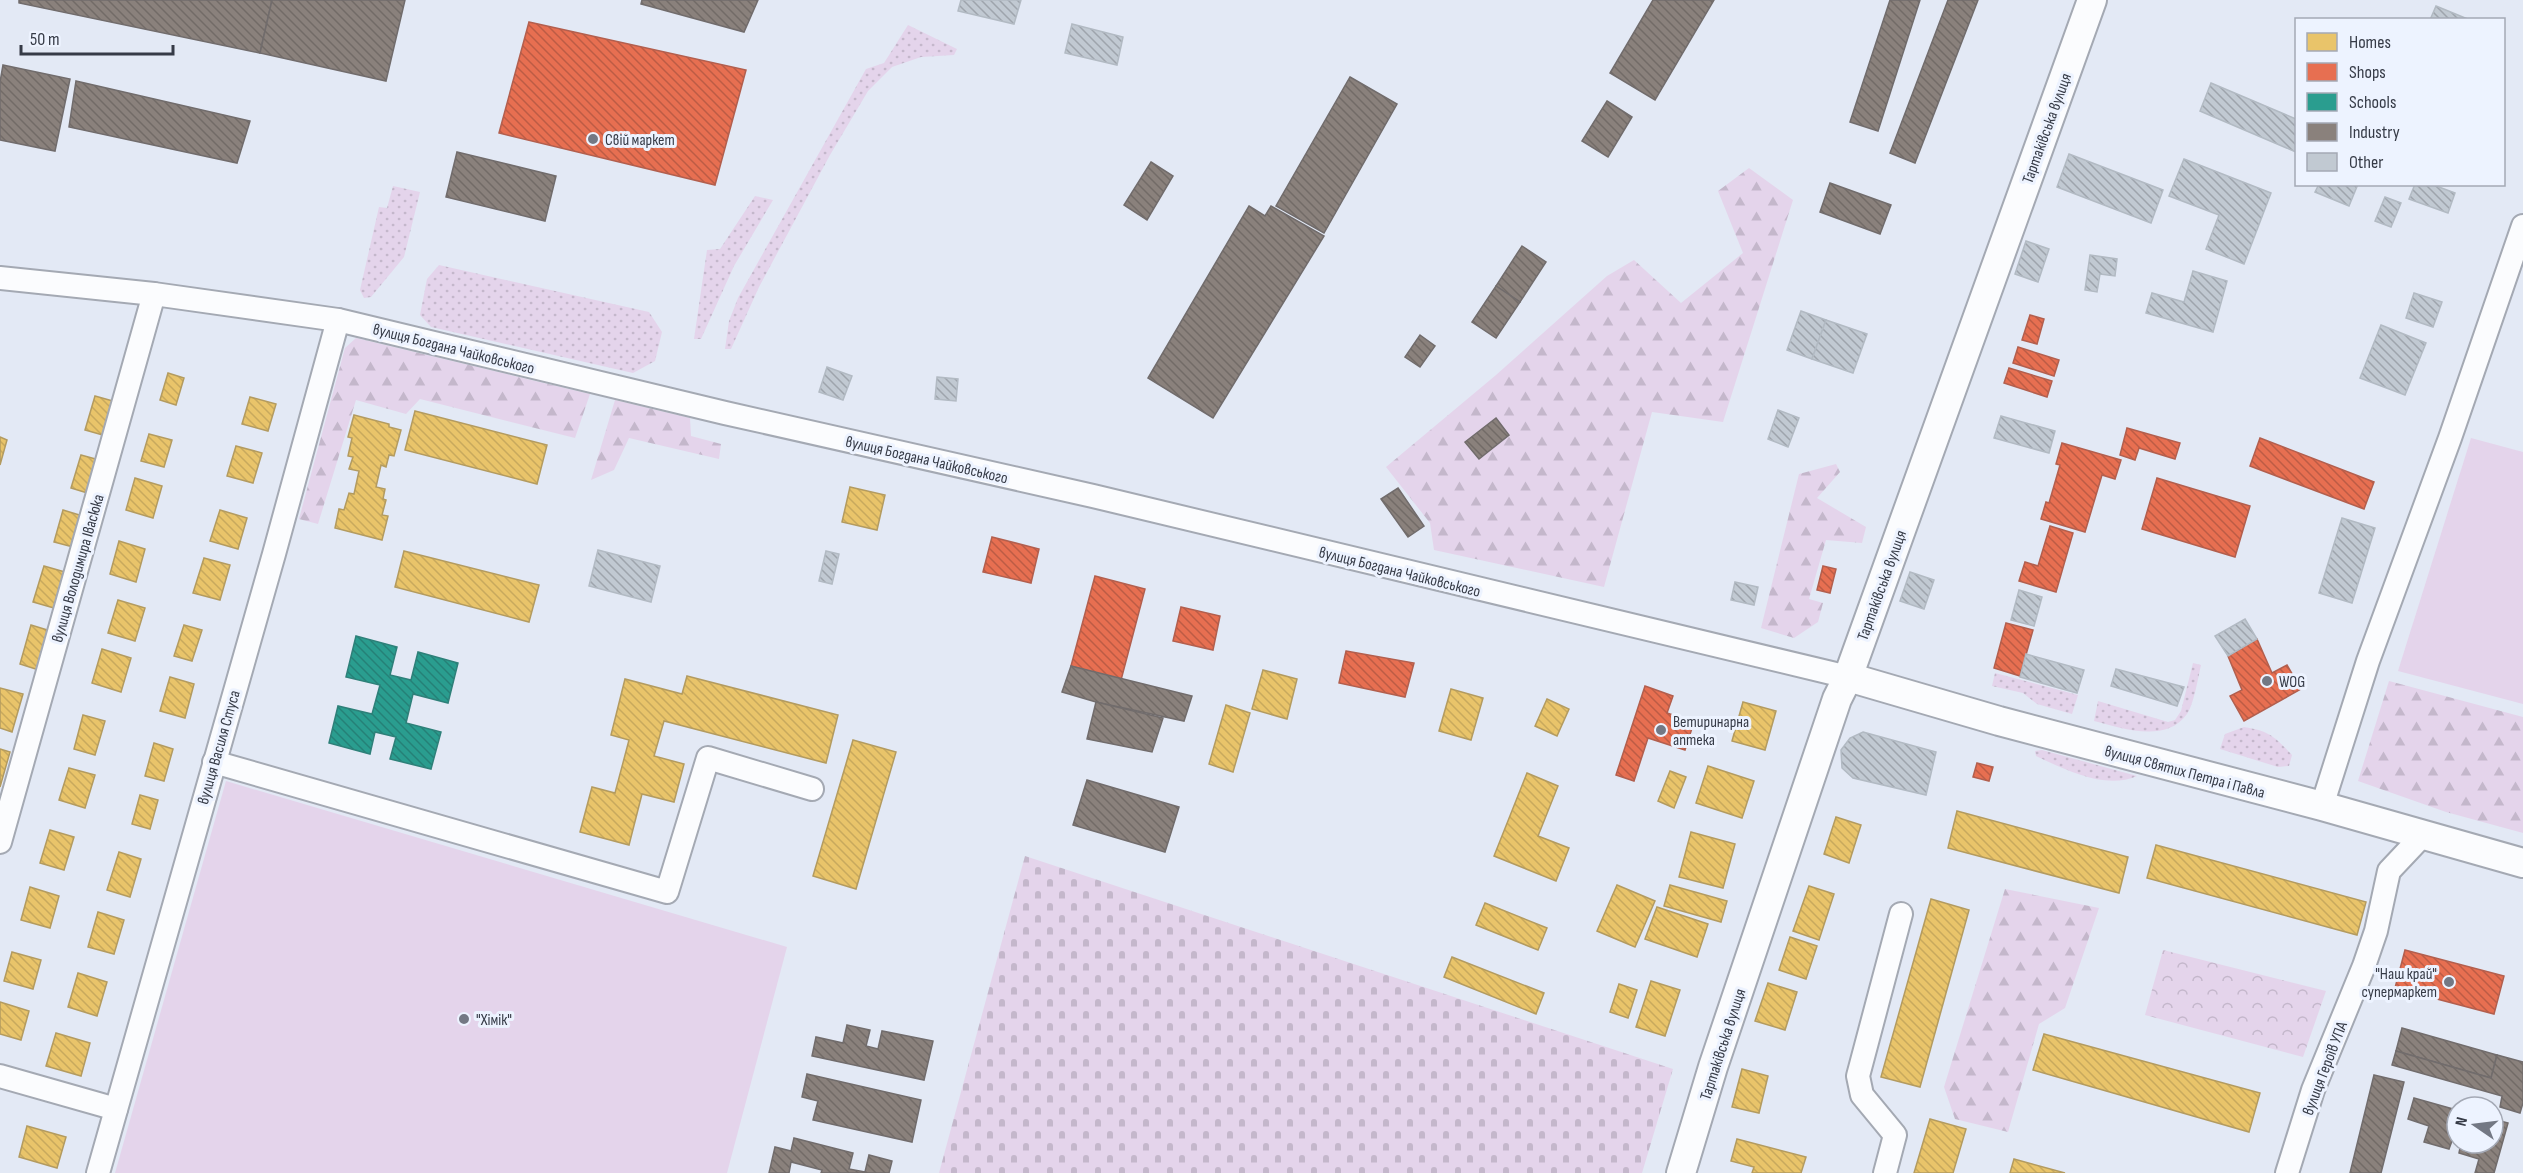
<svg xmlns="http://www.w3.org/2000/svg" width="2523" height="1173" font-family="'Sofia Sans Condensed',sans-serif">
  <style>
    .grass { fill: url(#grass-dots) }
    .forest { fill: url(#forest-firs) }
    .cemetery { fill: url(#cemetery-stones) }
    .park { fill: url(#park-crowns) }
    .garden { fill: #e4d4eb }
    .homes { fill: url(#homes-back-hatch); stroke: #b39b60; stroke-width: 1.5 }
    .shops { fill: url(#shops-back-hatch); stroke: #b25f4e; stroke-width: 1.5 }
    .schools { fill: url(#schools-back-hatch); stroke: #2e8079; stroke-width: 1.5 }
    .industry { fill: url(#industry-back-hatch); stroke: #716c6c; stroke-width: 1.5 }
    .building { fill: url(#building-back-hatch); stroke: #b2bac3; stroke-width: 1.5 }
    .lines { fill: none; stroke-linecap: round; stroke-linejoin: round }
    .minor-casing { stroke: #a4a9b3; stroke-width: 26 }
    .tertiary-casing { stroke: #a4a9b3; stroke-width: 32 }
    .minor { stroke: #fbfcfe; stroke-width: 22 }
    .tertiary { stroke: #fbfcfe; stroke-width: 28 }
    .poi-dot { fill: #737884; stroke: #edf3ff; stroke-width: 2 }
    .labels { text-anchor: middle; stroke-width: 6; stroke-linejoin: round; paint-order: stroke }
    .street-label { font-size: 16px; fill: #363b47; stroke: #edf3ff }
    .poi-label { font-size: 16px; fill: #363b47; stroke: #edf3ff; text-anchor: start }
  </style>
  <defs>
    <pattern id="grass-dots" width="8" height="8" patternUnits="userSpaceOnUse" patternTransform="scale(1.5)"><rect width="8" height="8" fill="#e4d4eb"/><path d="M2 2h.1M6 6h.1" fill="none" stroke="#c4b7cb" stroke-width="1.8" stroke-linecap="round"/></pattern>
    <pattern id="forest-firs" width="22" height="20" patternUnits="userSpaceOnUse" patternTransform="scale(1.5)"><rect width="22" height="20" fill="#e4d4eb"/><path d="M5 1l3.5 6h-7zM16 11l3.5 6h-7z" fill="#c4b7cb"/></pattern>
    <pattern id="cemetery-stones" width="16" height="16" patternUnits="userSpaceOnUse" patternTransform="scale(1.5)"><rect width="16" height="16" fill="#e4d4eb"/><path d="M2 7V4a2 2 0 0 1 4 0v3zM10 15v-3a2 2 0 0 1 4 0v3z" fill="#c4b7cb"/></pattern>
    <pattern id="park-crowns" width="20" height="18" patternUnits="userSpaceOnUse" patternTransform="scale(1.5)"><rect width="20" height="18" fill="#e4d4eb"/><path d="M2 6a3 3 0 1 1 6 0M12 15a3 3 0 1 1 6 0" fill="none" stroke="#c4b7cb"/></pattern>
    <pattern id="homes-back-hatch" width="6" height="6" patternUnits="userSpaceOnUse" patternTransform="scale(1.5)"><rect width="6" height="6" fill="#e9c46a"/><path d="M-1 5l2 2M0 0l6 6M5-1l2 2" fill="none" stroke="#c8a95d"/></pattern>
    <pattern id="shops-back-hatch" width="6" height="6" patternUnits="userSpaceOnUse" patternTransform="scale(1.5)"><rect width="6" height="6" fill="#e76f51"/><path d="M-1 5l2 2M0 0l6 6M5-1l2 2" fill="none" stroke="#bc5c45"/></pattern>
    <pattern id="schools-back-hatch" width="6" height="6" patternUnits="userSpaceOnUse" patternTransform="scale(1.5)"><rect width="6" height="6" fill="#2a9d8f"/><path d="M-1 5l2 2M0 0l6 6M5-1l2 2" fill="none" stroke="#258177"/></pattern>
    <pattern id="industry-back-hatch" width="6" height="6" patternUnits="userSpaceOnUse" patternTransform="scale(1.5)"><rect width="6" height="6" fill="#8a817c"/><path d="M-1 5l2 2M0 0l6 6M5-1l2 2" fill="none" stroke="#726b67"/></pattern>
    <pattern id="building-back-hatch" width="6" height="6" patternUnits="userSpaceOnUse" patternTransform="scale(1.5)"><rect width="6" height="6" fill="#c1c9d2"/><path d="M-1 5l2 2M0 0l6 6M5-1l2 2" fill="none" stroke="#9ea4ac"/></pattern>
  </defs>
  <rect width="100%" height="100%" fill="#e3e9f5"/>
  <g class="grass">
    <path d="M908,25l49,24 -3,6 -33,2 -29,10 -24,24 -38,64 -71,132 -28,62h-6l4,-28 9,-23 128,-229 18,-6z"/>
    <path d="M393,186l27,6 -16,65 -33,40 -7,1 -4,-8 19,-83 8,1z"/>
    <path d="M755,196l18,4 -39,66 -33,73h-7l13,-89 13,-1z"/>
    <path d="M439,265l210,47 13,20 -7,29 -22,12 -202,-46 -11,-12 7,-36z"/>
    <path d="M2193,663l8,2c-3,13 -7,39 -14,49 -21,30 -66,14 -93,7l4,-20 70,21 7,-2 6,-9z"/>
    <path d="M1995,673l83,22 -6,19 -35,-10 -14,-11 -31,-7z"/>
    <path d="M2244,727c25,4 30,9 48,28l-3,11 -11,1 -58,-18 5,-15z"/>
    <path d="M2042,750l95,26c-32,14 -71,-6 -101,-20l-1,-5z"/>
  </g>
  <g class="forest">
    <path d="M1749,168l44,32 -70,222 -71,-10 -48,175 -170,-37 -4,-27 -44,-56 110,-92 111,-99 27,-16 47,43 62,-50 -25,-62z"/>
    <path d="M356,338l234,56 -15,44 -155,-39 -14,15 -50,-14 -38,124 -19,-5 46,-171z"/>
    <path d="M615,400l75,18 1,18 30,8 -2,15 -90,-21 -15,32 -23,10z"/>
    <path d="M1836,464l4,8 -23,26 49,29 -4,16 -36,-3 -17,59 14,4 -5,19 -24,16 -33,-10 38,-154z"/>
    <path d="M2389,681l134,36v116l-77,-21 -88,-31z"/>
    <path d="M2005,889l94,19 -34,100 -26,16 -31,108 -53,-13 -11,-32z"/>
  </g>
  <path class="cemetery" d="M1025,856l648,213 -31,104h-703z"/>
  <path class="park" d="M2163,950l163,41 -23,66 -158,-42z"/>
  <g class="garden">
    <path d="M2471,438l52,14v252l-125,-33z"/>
    <path d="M226,781l561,166 -60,226h-612z"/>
  </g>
  <g class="homes">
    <path d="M168,373l16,5 -8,27 -16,-5z"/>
    <path d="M95,396l25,7 -10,34 -25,-7z"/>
    <path d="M250,397l26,7 -8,27 -26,-7z"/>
    <path d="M415,411l132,34 -10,39 -132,-34z"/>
    <path d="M354,415l35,9v3l12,3 -7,26 -5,-1 -3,12 -5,-2 -5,22 9,2 -2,10 3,1 -4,15 6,1 -6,24 -47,-12 4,-19 5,1 5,-17 5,1 5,-23 -10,-2 4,-12 -5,-1 4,-18 -4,-1z"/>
    <path d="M149,434l23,6 -8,27 -23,-6z"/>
    <path d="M0,437l7,3 -7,25z"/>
    <path d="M236,446l26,7 -9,30 -26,-7z"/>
    <path d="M81,455l22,6 -9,34 -23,-7z"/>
    <path d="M135,478l27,8 -9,32 -27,-8z"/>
    <path d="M850,487l35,8 -8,35 -35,-8z"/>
    <path d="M63,510l23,7 -9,31 -23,-6z"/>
    <path d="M220,510l27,8 -9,31 -28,-8z"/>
    <path d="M119,541l26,8 -9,33 -26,-8z"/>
    <path d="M404,551l135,34 -10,37 -134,-35z"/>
    <path d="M204,558l26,7 -10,35 -27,-7z"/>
    <path d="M44,566l28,8 -11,36 -28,-8z"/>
    <path d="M118,600l27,8 -10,33 -27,-8z"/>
    <path d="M31,625l23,7 -12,39 -22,-7z"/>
    <path d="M184,625l18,5 -10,31 -18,-5z"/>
    <path d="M102,649l29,9 -10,34 -29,-9z"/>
    <path d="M1263,670l34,9 -10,40 -35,-10z"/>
    <path d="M687,676l151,39 -12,48 -162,-42 -10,35 30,8 -10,38 -32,-8 -13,51 -49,-13 12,-45 23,6 14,-53 -18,-5 14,-56 57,15z"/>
    <path d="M170,677l24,7 -9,34 -25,-7z"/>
    <path d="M0,688l23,6 -11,38 -12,-4z"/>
    <path d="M1451,689l32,9 -12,42 -32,-9z"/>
    <path d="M1547,699l22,10 -12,27 -22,-10z"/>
    <path d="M1743,702l33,9 -11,39 -33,-9z"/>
    <path d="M1226,705l24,8 -17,59 -24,-8z"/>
    <path d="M83,715l22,6 -10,34 -21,-6z"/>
    <path d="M853,740l43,12 -40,137 -43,-13z"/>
    <path d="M154,743l19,6 -9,32 -19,-5z"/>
    <path d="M0,749l10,3 -10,35z"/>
    <path d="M1708,766l46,15 -12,37 -46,-15z"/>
    <path d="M69,768l26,7 -10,33 -26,-8z"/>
    <path d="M1670,771l16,6 -12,31 -16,-7z"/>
    <path d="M1527,773l31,13 -20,50 31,12 -13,33 -62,-25z"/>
    <path d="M140,795l18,5 -8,29 -18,-5z"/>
    <path d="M1957,811l171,46 -9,36 -171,-45z"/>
    <path d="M1836,817l25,8 -12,38 -25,-9z"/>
    <path d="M50,830l24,7 -10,33 -24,-7z"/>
    <path d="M1691,832l44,12 -12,44 -44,-11z"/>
    <path d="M2156,845l210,57 -9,33 -210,-57z"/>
    <path d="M119,852l22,7 -11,38 -23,-7z"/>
    <path d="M1617,885l38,16 -20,46 -38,-16z"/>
    <path d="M1670,885l57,16 -6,21 -57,-16z"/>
    <path d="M1809,886l25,8 -15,46 -26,-9z"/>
    <path d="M30,887l29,9 -9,32 -29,-8z"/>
    <path d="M1931,899l38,11 -49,177 -39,-10z"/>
    <path d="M1485,903l62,25 -9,22 -62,-25z"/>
    <path d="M1657,907l51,17 -11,33 -52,-18z"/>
    <path d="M98,912l26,8 -10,34 -26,-7z"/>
    <path d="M1790,937l27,9 -11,33 -27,-9z"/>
    <path d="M12,952l29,8 -8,29 -29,-8z"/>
    <path d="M1452,957l92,36 -8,21 -92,-37z"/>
    <path d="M78,973l29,9 -10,34 -29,-9z"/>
    <path d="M1651,981l29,9 -15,46 -29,-9z"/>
    <path d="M1768,983l29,9 -12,38 -30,-9z"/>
    <path d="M1619,984l18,6 -9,28 -18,-6z"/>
    <path d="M0,1002l29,9 -8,29 -21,-6z"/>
    <path d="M56,1033l34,10 -9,33 -35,-10z"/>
    <path d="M2044,1034l216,59 -11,39 -216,-62z"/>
    <path d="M1742,1069l26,7 -9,37 -27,-6z"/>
    <path d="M1930,1119l36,10 -13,44h-39z"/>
    <path d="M27,1126l39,11 -9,31 -38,-11z"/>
    <path d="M1737,1139l69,18 -5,16h-49l2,-6 -23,-6z"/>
    <path d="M2014,1159l51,14h-55z"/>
  </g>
  <g class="shops">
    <path d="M529,22l217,48 -31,115 -216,-52z"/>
    <path d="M2030,315l14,4 -7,25 -15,-4z"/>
    <path d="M2018,347l41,13 -5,16 -41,-13z"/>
    <path d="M2009,368l43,13 -5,16 -43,-14z"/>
    <path d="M2127,428l53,15 -5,16 -36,-11 -4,12 -15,-5z"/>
    <path d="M2260,438l114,44 -10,27 -114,-43z"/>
    <path d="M2062,443l59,17 -6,19 -13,-4 -17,57 -44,-13 5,-17 3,1 11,-38 -4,-1z"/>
    <path d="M2157,478l93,28 -15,51 -93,-28z"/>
    <path d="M2050,526l23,7 -17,59 -37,-11 6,-19 13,4z"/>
    <path d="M992,537l47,12 -8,34 -48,-11z"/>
    <path d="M1823,566l13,3 -6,24 -13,-3z"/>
    <path d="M1095,576l50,13 -24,91 -50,-14z"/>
    <path d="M1181,607l39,9 -7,34 -40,-9z"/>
    <path d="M2006,623l27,7 -13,46 -26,-8z"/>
    <path d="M2257,639l15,34 15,-8 14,24 -57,32 -14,-25 12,-6 -14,-34z"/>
    <path d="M1346,651l68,12 -9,34 -66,-14z"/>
    <path d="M1645,686l28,10 -6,17 27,9 -9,28 -37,-12 -14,43 -18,-6z"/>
    <path d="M1977,763l16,4 -4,14 -16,-4z"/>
    <path d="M2405,950l99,26 -10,38 -99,-26z"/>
  </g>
  <path class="schools" d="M356,636l41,11 -7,28 21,5 7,-28 40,11 -10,40 -35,-9 -7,29 35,9 -10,37 -41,-10 6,-22 -21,-5 -5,22 -41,-11 9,-37 34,8 8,-29 -34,-8z"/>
  <g class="industry">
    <path d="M19,0h253l-12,53 -241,-50z"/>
    <path d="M272,0h133l-19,81 -126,-28z"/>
    <path d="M642,0h116l-14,32 -103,-28z"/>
    <path d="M1653,0h61l-59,100 -45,-27z"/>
    <path d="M1890,0h30l-42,131 -28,-9z"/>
    <path d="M1948,0h30l-63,163 -25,-10z"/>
    <path d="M3,65l67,14 -15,72 -55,-11v-58z"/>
    <path d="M1350,77l47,27 -73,129 -48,-27z"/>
    <path d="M76,81l174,40 -13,42 -168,-36z"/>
    <path d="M1607,101l25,16 -24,40 -26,-16z"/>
    <path d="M457,152l99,24 -11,45 -99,-24z"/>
    <path d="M1151,162l22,14 -26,44 -23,-15z"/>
    <path d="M1830,183l61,22 -11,29 -60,-22z"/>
    <path d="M1249,206l16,10 6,-10 53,30 -111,182 -65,-40z"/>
    <path d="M1522,246l24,16 -26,40 -24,-16z"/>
    <path d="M1496,286l24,16 -24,36 -24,-16z"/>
    <path d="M1420,335l15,11 -15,21 -15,-10z"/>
    <path d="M1496,418l13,17 -30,24 -14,-17z"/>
    <path d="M1398,488l26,38 -16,11 -27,-38z"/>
    <path d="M1071,666l121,30 -8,25 -88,-19 -34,-10z"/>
    <path d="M1096,702l67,16 -11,34 -65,-13z"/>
    <path d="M1087,780l92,27 -14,45 -92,-27z"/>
    <path d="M847,1025l23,5 -4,16 12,3 4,-18 51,10 -9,39 -112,-24 4,-19 27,6z"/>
    <path d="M2402,1028l95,27 -6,23 -95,-27z"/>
    <path d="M2396,1051l95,27 6,-23 26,7v41l-3,10 -20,-6 2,-11 -110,-31z"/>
    <path d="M807,1074l114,26 -9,42 -99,-22 5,-19 -16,-4z"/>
    <path d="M2374,1075l30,7 -23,91h-31z"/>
    <path d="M2414,1098l43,12v17l-8,22 -25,-7 5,-16 -21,-7z"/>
    <path d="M2493,1119l15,4 -14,50h-19l4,-14 -20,-6 2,-10h32z"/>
    <path d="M794,1138l59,15 -4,16 16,3 4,-17 23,6 -3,12h-68l1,-3 -31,-8 -2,11h-20l6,-26 16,4z"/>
  </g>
  <g class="building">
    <path d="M961,0h60l-7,24 -56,-13z"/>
    <path d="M2436,6l34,14h-40z"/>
    <path d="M1072,24l51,13 -6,28 -52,-12z"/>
    <path d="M2211,83l85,36v33l-96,-41z"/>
    <path d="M2069,154l94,36 -12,33 -94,-36z"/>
    <path d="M2184,159l87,34 -27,71 -38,-15 13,-34 -50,-19z"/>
    <path d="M2319,184h39l-9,22 -34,-14z"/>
    <path d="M2415,184h16l24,9 -7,20 -39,-14z"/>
    <path d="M2385,197l16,6 -10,24 -16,-6z"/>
    <path d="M2026,241l23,8 -11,33 -23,-8z"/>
    <path d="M2090,255l27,4 -2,17 -15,-2 -3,18 -12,-2z"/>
    <path d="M2193,271l34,10 -14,51 -67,-19 6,-20 32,9z"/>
    <path d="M2414,293l28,9 -9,25 -27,-9z"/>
    <path d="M1801,311l25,9 -14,39 -25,-9z"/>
    <path d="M1826,320l41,14 -14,39 -41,-14z"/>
    <path d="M2381,325l45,18 -21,52 -45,-17z"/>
    <path d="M827,367l25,9 -9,24 -24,-8z"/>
    <path d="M937,377l21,2 -2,22 -21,-2z"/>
    <path d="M1778,410l21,8 -11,29 -20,-8z"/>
    <path d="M2001,416l54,15 -6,22 -55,-15z"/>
    <path d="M2342,518l33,10 -23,75 -33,-10z"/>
    <path d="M598,550l62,16 -9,36 -62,-16z"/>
    <path d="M826,551l13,3 -7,30 -13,-3z"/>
    <path d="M1910,572l24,8 -10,29 -24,-8z"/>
    <path d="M1735,582l23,5 -4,18 -23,-5z"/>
    <path d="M2019,590l23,7 -8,29 -23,-6z"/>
    <path d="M2245,619l12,20 -29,17 -13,-20z"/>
    <path d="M2026,654l58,16 -7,23 -57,-16z"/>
    <path d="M2116,669l68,18 -7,19 -66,-20z"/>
    <path d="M1863,732l73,20 -10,43 -73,-17 -11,-10 -1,-18 9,-12z"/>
  </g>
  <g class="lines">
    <g class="minor-casing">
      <g id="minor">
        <path d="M0,278l154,16 184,26 387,93 368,83 755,181"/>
        <path d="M214,762l453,130 41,-134 104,31"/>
        <path d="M2322,806l46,-145 82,-223 73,-212"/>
        <path d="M0,842l154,-548"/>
        <path d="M0,1076l116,33"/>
        <path d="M98,1173l176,-619 64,-234"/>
        <path d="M1885,1173l10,-38 -33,-40 -4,-19 43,-162"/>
        <path d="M2287,1173l26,-83 51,-124 12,-35 13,-60 33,-35"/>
      </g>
    </g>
    <g class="tertiary-casing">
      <g id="tertiary">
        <path d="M1848,677l151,44 323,85 201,57"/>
        <path d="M1681,1173l32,-106 124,-368 11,-22 244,-677"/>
      </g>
    </g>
    <use href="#minor" class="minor"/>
    <use href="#tertiary" class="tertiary"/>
  </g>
  <g class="poi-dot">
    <circle cx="593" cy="139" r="6"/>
    <circle cx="2267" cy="681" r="6"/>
    <circle cx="1661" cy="730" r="6"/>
    <circle cx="2449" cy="982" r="6"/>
    <circle cx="464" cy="1019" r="6"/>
  </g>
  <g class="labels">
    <g class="street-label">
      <text transform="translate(2046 128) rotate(-70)" y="6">Тартаківська вулиця</text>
      <text transform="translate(454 348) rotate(14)" y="6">вулиця Богдана Чайковського</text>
      <text transform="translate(927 459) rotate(13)" y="6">вулиця Богдана Чайковського</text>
      <text transform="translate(77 568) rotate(-74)" y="6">вулиця Володимира Івасюка</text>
      <text transform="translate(1400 571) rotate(14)" y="6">вулиця Богдана Чайковського</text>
      <text transform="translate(1881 585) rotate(-70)" y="6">Тартаківська вулиця</text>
      <text transform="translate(218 747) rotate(-74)" y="6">вулиця Василя Стуса</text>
      <text transform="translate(2185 771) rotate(15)" y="6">вулиця Святих Петра і Павла</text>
      <text transform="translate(1722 1044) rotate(-72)" y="6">Тартаківська вулиця</text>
      <text transform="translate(2324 1068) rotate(-69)" y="6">вулиця Героїв УПА</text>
    </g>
    <g class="poi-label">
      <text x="605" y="145">Свiй маркет</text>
      <text x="2279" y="687">WOG</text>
      <text x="1673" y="727">Ветиринарна<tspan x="1673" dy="18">аптека</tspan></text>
      <text x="2437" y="979" text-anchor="end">"Наш край"<tspan x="2437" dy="18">супермаркет</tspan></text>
      <text x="476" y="1025">"Хімік"</text>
    </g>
  </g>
  <rect x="2295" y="18" width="210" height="168" fill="#edf3ff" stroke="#a4a9b5" stroke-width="1.5"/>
  <rect x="2307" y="33" width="30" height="18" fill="#e9c46a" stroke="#a4a9b5" stroke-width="1.5"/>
  <text x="2349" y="48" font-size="18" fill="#363b47">Homes</text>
  <rect x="2307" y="63" width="30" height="18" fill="#e76f51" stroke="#a4a9b5" stroke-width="1.5"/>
  <text x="2349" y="78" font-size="18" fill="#363b47">Shops</text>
  <rect x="2307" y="93" width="30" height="18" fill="#2a9d8f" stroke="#a4a9b5" stroke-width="1.5"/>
  <text x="2349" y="108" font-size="18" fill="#363b47">Schools</text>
  <rect x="2307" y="123" width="30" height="18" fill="#8a817c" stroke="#a4a9b5" stroke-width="1.5"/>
  <text x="2349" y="138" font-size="18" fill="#363b47">Industry</text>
  <rect x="2307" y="153" width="30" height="18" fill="#c1c9d2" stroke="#a4a9b5" stroke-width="1.5"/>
  <text x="2349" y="168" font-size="18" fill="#363b47">Other</text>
  <g transform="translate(2475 1125) rotate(284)"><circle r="28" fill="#edf3ff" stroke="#a4a9b5" stroke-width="1.5"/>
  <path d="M0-4.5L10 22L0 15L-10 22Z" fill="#737884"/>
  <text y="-9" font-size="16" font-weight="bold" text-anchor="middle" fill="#363b47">N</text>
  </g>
  <path d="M21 45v9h152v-9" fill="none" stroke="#363b47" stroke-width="3"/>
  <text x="30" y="45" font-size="18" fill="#363b47" stroke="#edf3ff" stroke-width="4.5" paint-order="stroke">50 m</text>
</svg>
